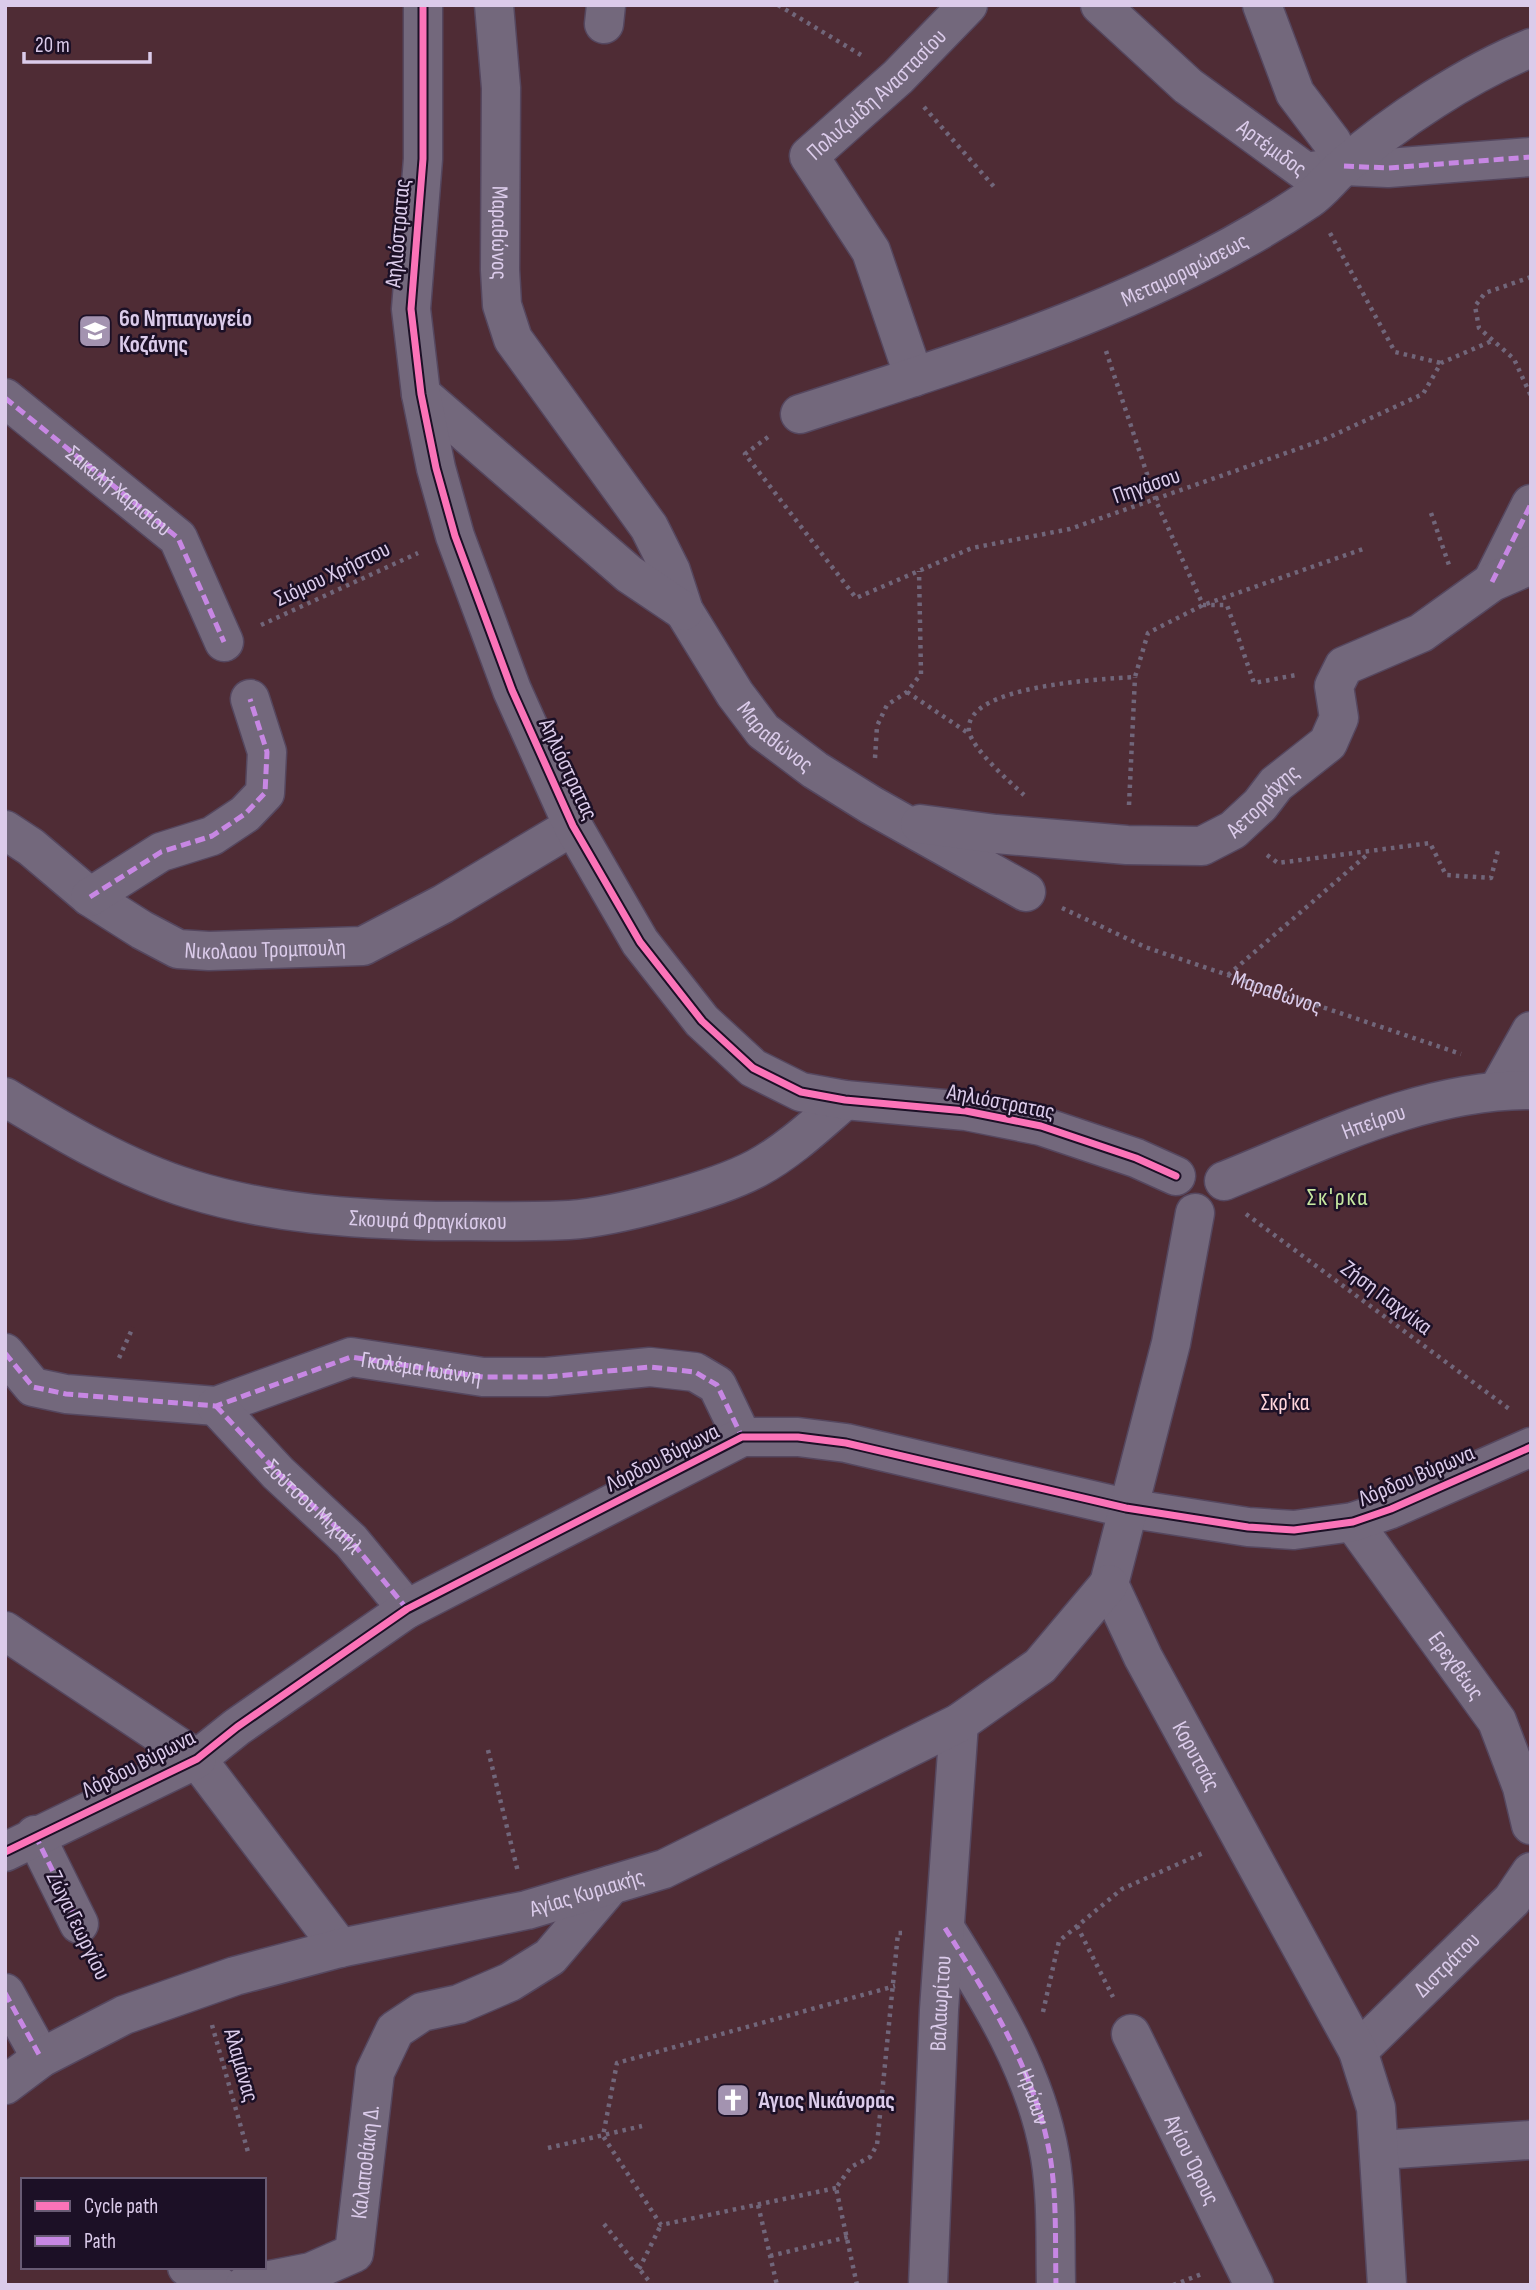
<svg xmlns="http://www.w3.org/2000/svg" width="1536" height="2290" font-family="'Sofia Sans Condensed',sans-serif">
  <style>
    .green { fill: #4f2c35; fill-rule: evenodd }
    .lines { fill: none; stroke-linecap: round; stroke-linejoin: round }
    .minor-casing { stroke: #55475f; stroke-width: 41 }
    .tertiary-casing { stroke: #55475f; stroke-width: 41 }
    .path { stroke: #71667a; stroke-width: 4.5; stroke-dasharray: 3.5 5; stroke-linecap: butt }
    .minor { stroke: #73687c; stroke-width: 38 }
    .tertiary { stroke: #73687c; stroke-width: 38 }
    .quiet { stroke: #c787e3; stroke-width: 5; stroke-dasharray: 10 5; stroke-linecap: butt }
    .cycleway-casing { stroke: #1c1026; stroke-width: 11 }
    .cycleway { stroke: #fb73b8; stroke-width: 7 }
    .labels { text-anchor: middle; stroke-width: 5; stroke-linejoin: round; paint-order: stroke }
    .street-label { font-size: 23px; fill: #dbcbea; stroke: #1c1026 }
    .poi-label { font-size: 23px; font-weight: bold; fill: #dbcbea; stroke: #1c1026; text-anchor: start }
    .park-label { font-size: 23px; fill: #ffd5db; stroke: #1c1026 }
    .neighbourhood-label { font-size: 24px; letter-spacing: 2px; fill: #c7e8a1; stroke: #1c1026 }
  </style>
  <rect width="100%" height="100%" fill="#3a2a45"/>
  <path class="green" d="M5,5h1526v2280h-1526zM23,2180h241v87h-241z"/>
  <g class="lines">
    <g class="minor-casing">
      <g id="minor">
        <path id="s2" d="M494,5l7,83 -1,182 2,35 11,34 136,188 22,44 13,40 51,83 28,37 52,39 56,35 155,87"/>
        <path id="s3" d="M1100,5l88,81 118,86 38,-6 44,2 143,-11"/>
        <path d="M1262,5l33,88 37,49 12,24"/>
        <path d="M604,24l2,-19"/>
        <path id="s4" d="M914,377l-43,-126 -62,-95 89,-79 70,-72"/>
        <path d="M421,394l208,180 55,37"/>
        <path id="s5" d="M5,398l173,140 46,104"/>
        <path id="s6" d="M800,414c175,-57 355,-111 509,-215 13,-9 23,-23 35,-33 50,-44 125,-93 187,-118"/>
        <path d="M1492,582l39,-78"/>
        <path id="s7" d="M920,824l76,10 131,11 75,1 31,-16 27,-25 16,-21 52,-41 11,-25 -5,-32 10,-20 77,-33 71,-51 39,-17"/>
        <path id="s8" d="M5,830l26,17 59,50 52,33 36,19 31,2 154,-5 80,-42 130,-78"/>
        <path d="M90,897l71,-45 51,-16 33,-22 20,-21 2,-41 -17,-53"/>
        <path d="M1498,1090l33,-59"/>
        <path id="s9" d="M5,1097c58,35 120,72 185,92 80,25 163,30 246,32 44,0 89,1 133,-1 47,-3 147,-30 188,-52 33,-18 60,-44 88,-68"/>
        <path d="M5,1353l28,34 33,7 150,12 135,-49 132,20h63l104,-10 45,5 22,13 25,52"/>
        <path id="s10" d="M216,1406l62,67 73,68 56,68"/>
        <path id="s11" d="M1353,1522l144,199 25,66 9,38"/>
        <path d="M197,1759l40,-32 170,-118 335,-172h56l48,6 280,65 122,19 46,3 59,-8 38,-13 140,-62"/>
        <path d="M35,1835l44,89"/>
        <path d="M945,1928c44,70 91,145 105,228 7,42 5,86 6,129"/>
        <path d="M5,1993l36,65"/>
        <path id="s12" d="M1131,2034l123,251"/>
        <path id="s13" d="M1358,2051l154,-151 19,-28"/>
        <path d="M1380,2150l151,-10"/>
        <path d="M187,2267l22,16 9,2"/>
        <path id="s14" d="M245,2285l66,-13 43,-19 21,-181 20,-42 27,-18 37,-8 51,-22 40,-25 61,-72"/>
        <path id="s15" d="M928,2285l11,-275 20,-287"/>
      </g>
    </g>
    <g class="tertiary-casing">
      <g id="tertiary">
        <path d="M423,5v154l-12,150 10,85 15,74 19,68 57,154 61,136 67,116 62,79 51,47 48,24 44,8 121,11 75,15 95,32 40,18"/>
        <path id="s16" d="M1224,1181c100,-40 197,-91 307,-91"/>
        <path id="s17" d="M1195,1213l-24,130 -62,241 34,73 215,394 18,57 11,177"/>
        <path d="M5,1631l192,128 143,189"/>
        <path d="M5,1852l192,-93"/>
        <path id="s18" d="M5,2085l36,-27 83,-43 111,-39 105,-28 187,-38 137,-41 295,-146 81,-57 69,-82"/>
      </g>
    </g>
    <g class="path">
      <path d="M778,5l83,50"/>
      <path d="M924,107l72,82"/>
      <path d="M1330,233l65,119 46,11"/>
      <path d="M1531,277l-46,16 -10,13 4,22 35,31 17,37"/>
      <path d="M1106,351l50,150 47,104h24l27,78 42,-8"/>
      <path d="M768,437l-23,17 111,144 116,-50 98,-19 253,-89 100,-46 18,-31 53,-23"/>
      <path d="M1431,513l18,52"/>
      <path d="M261,625l157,-72"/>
      <path d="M907,692l61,41"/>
      <path d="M875,758l2,-32 10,-21 20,-13 14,-18 -2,-103"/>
      <path d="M1024,795c-14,-13 -52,-46 -55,-64 -6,-46 135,-52 166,-54l13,-44 55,-28 163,-57"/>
      <path d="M1129,805l6,-128"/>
      <path d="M1267,855l11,8 152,-20 16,32 45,3 7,-28"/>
      <path id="s1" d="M1062,908l83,39 316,107"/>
      <path d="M1228,975l141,-122"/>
      <path d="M1246,1214l266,197"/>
      <path d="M119,1358l14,-31"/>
      <path d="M488,1750l30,122"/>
      <path d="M1077,1926l36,71"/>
      <path d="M96,1959l10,20"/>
      <path d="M1043,2012l16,-71 63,-52 81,-36"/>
      <path d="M212,2025l36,127"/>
      <path d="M548,2148l94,-22"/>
      <path d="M836,2188l-175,37 -58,-89 14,-73 278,-77"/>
      <path d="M758,2205l19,80"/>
      <path d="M604,2224l48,61"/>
      <path d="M770,2256l78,-19"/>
      <path d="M639,2269l22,-44"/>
      <path d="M857,2285l-21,-97 15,-21 19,-10 7,-12 21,-212h5"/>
      <path d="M1173,2285l29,-11"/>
    </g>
    <use href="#minor" class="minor"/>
    <use href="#tertiary" class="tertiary"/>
    <g class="quiet">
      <path d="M1344,166l44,2 143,-11"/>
      <path d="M5,398l173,140 46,104"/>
      <path d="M1492,582l39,-78"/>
      <path d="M90,897l71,-45 51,-16 33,-22 20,-21 2,-41 -17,-53"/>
      <path id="s19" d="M5,1353l28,34 33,7 150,12 135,-49 132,20h63l104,-10 45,5 22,13 25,52"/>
      <path d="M216,1406l62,67 73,68 56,68"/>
      <path d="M35,1835l44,89"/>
      <path id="s20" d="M945,1928c44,70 91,145 105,228 7,42 5,86 6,129"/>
      <path d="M5,1993l36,65"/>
    </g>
    <g class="cycleway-casing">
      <g id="cycleway">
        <path d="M423,5v154l-12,150 10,85 15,74 19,68 57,154 61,136 67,116 62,79 51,47 48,24 44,8 121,11 75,15 95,32 40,18"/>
        <path d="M5,1852l192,-93 40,-32 170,-118 335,-172h56l48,6 280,65 122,19 46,3 59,-8 38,-13 140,-62"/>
      </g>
    </g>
    <use href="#cycleway" class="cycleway"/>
  </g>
  <defs>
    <g id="school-square" transform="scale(1.75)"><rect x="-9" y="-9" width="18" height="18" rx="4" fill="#a393b0" stroke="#1c1026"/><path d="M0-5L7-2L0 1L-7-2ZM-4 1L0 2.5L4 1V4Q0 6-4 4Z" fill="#fff"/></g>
    <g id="church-square" transform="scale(1.75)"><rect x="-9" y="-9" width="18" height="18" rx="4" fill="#a393b0" stroke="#1c1026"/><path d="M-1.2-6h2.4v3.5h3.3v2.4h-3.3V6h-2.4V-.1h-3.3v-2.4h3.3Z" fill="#fff"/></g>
  </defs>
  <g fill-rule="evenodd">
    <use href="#school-square" x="95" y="331"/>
    <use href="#church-square" x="733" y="2100"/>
  </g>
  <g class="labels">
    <g class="street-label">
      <text dy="8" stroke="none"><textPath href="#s4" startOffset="338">Πολυζωίδη Αναστασίου</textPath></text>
      <text dy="8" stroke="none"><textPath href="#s3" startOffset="224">Αρτέμιδος</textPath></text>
      <text dy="8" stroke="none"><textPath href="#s2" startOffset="228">Μαραθώνος</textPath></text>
      <text transform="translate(397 233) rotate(-85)" y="8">Αηλιόστρατας</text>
      <text dy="8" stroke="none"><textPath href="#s6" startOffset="411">Μεταμορφώσεως</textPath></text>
      <text transform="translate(1146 485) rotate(-19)" y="8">Πηγάσου</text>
      <text dy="8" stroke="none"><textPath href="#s5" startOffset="147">Σακαλή Χαρισίου</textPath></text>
      <text transform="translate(332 573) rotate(-25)" y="8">Σιόμου Χρήστου</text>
      <text dy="8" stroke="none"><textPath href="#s2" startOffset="816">Μαραθώνος</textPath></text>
      <text transform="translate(569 769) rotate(65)" y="8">Αηλιόστρατας</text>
      <text dy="8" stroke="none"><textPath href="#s7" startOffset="360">Αετορράχης</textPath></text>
      <text dy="8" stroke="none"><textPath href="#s8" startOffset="298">Νικολαου Τρομπουλη</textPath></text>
      <text dy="8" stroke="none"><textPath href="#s1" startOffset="231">Μαραθώνος</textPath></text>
      <text transform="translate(1001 1101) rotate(11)" y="8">Αηλιόστρατας</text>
      <text dy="8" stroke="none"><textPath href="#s16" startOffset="161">Ηπείρου</textPath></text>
      <text dy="8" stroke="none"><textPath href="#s9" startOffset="448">Σκουφά Φραγκίσκου</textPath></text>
      <text transform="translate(1387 1297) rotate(37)" y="8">Ζήση Γιαχνίκα</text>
      <text dy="8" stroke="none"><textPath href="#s19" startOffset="443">Γκολέμα Ιωάννη</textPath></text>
      <text transform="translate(662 1457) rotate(-27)" y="8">Λόρδου Βύρωνα</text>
      <text transform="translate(1416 1475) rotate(-23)" y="8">Λόρδου Βύρωνα</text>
      <text dy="8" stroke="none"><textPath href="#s10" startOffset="140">Σούτσου Μιχαήλ</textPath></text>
      <text dy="8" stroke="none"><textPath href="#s11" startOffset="177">Ερεχθέως</textPath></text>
      <text dy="8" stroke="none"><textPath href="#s17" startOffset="574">Κορυτσάς</textPath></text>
      <text transform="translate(138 1763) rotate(-27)" y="8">Λόρδου Βύρωνα</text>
      <text dy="8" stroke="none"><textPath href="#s18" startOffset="618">Αγίας Κυριακής</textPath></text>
      <text transform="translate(79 1925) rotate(64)" y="8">Ζώγα Γεωργίου</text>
      <text dy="8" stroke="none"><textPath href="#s13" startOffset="124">Διστράτου</textPath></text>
      <text dy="8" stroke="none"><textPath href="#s15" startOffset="282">Βαλαωρίτου</textPath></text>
      <text transform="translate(242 2065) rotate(74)" y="8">Αλαμάνας</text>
      <text dy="8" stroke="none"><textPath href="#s20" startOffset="191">Ηρώων</textPath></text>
      <text dy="8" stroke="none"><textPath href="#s12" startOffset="140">Αγίου Όρους</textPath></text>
      <text dy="8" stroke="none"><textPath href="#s14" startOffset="206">Καλαποθάκη Δ.</textPath></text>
    </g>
    <g class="poi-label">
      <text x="119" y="326">6ο Νηπιαγωγείο<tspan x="119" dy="26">Κοζάνης</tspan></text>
      <text x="758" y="2108">Άγιος Νικάνορας</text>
    </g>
    <g class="park-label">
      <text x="1285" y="1410">Σκρ'κα</text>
    </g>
    <g class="neighbourhood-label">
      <text x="1338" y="1205">Σκ'ρκα</text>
    </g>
  </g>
  <rect width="1536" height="2290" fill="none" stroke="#dbcbea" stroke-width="14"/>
  <rect x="21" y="2178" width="245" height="91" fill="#1c1026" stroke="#685b74" stroke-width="2"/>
  <rect x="35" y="2201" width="35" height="10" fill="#fb73b8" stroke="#685b74" stroke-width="2"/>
  <text x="84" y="2213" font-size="21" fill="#dbcbea">Cycle path</text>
  <rect x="35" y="2236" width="35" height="10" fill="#c787e3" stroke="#685b74" stroke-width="2"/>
  <text x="84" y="2248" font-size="21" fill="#dbcbea">Path</text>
  <path d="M24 52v10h126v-10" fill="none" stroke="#dbcbea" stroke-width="3.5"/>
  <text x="35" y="52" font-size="21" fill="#dbcbea" stroke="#1c1026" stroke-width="5" paint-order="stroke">20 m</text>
</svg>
